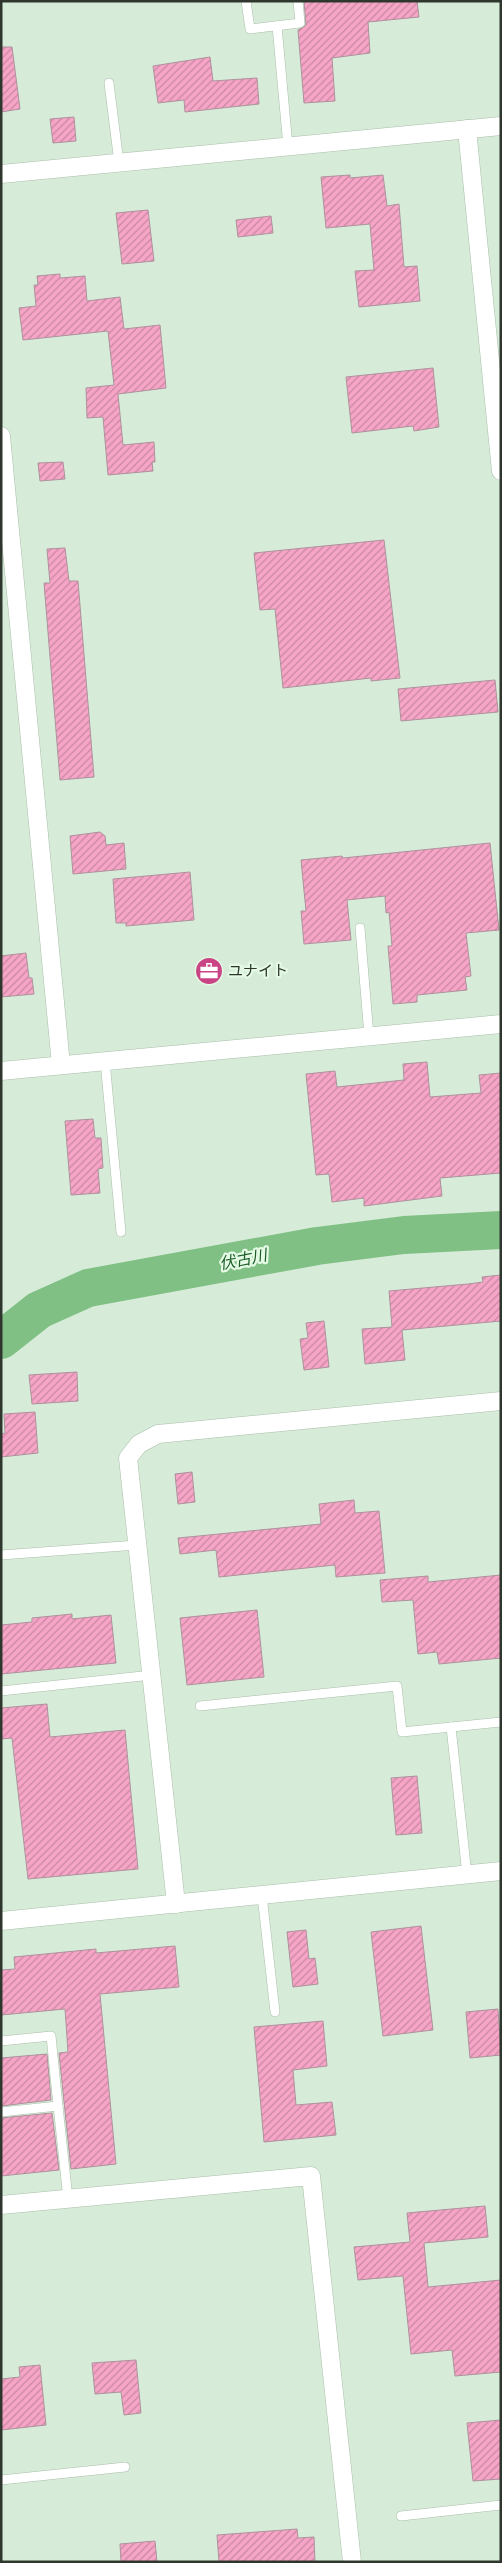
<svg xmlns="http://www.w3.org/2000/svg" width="502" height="2563" font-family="Commissioner,'Noto Sans JP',sans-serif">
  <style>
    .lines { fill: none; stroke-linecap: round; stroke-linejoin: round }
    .river { stroke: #80c085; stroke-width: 38 }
    .building { fill: url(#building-hatch); stroke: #ad929c }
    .service-casing { stroke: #aabeaa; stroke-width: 10 }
    .minor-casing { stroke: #aabeaa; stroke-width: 19 }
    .service { stroke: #fff; stroke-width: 9 }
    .minor { stroke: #fff; stroke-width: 18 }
    .labels { text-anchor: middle; stroke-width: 4.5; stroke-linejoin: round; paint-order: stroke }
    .poi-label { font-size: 15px; fill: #2e362e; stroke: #e4fae5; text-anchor: start }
    .water-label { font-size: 16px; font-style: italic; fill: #1a5c25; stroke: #e4fae5 }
  </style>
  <defs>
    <pattern id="building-hatch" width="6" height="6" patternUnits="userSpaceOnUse" patternTransform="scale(1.25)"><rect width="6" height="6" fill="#f7a5c7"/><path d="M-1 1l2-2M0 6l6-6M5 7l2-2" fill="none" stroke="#c887a2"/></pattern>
  </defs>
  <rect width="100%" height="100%" fill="#d7ecd8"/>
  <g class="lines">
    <path class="river" d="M1,1340l38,-30 49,-22 229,-42 87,-11 97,-5"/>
  </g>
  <g class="building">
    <path d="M304,1h113l2,16 -51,5 2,31 -38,5 3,43 -31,2 -6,-73 8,-5z"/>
    <path d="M1,47h11l8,62 -19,3z"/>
    <path d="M210,57l3,24 44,-3 2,26 -74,8 -1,-12 -26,3 -5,-37z"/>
    <path d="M74,117l2,24 -23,2 -3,-24z"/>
    <path d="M350,175v3l33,-3 4,31 12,-2 5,63 13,-1 3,35 -61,6 -4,-36 19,-1 -4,-46 -44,4 -5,-51z"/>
    <path d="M148,210l6,51 -32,3 -6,-51z"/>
    <path d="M271,216l2,17 -35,4 -2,-17z"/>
    <path d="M60,274v4l25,-2 2,25 33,-4 4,32 36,-4 6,63 -48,6 5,51 31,-3 1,20h-3l1,9 -45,4 -5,-58 -16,1 -1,-30 28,-3 -6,-54 -85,9 -4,-32 17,-2 -2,-21h4l-1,-9z"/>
    <path d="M433,368l6,59 -25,4 -1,-5 -61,7 -6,-56z"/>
    <path d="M63,462l2,17 -25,2 -2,-18z"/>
    <path d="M384,540l16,138 -29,3v-3l-88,10 -8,-79 -15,1 -6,-57z"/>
    <path d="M65,548l4,33h9l16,196 -34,3 -16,-197h6l-3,-34z"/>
    <path d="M495,680l3,32 -97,9 -3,-32z"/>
    <path d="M100,832l5,4 1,9 18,-2 2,26 -53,5 -3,-38z"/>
    <path d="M490,843l9,87 -33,3 5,43 -6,1 2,13 -50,5v7l-24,2 -5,-58h4l-3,-34 -3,1 -1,-17 -38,4 4,40 -47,4 -3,-33h5l-5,-51 41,-4 1,2z"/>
    <path d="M190,872l4,48 -68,6v-3h-10l-3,-44z"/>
    <path d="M26,953l3,25h3l2,16 -33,3v-41z"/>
    <path d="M427,1062l3,35 51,-4 -2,-18 22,-2v100l-61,5 2,18 -78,10v-8l-32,4 -3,-28 -13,1 -10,-101 29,-3 2,16 67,-7 -1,-16z"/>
    <path d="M93,1119l2,19h6l2,30 -5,1 2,24 -29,2 -6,-74z"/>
    <path d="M501,1275v46l-99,9 3,30 -40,4 -3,-35 30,-2 -3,-36 79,-7 15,-2 -1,-5z"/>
    <path d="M324,1321l5,46 -25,3 -4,-31 8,-1 -2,-15z"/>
    <path d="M77,1372l1,29 -46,3 -3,-29z"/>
    <path d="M35,1412l3,41 -37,4v-23l4,-1 -1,-19z"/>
    <path d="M192,1472l3,30 -17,2 -3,-30z"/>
    <path d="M354,1500l1,13 24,-2 6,62 -49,4 -1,-12 -116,12 -3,-27 -36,4 -2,-16 143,-14 -2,-20z"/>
    <path d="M501,1575v83l-62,6 -2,-12 -19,2 -5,-54 -31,2 -2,-22 48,-4v6z"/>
    <path d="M257,1610l7,67 -77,8 -7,-67z"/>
    <path d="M72,1614v5l39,-4 5,48 -115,11v-49l31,-3v-4z"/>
    <path d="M47,1704l3,33 75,-7 13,139 -110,10 -16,-141 -11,1v-31z"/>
    <path d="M417,1776l5,57 -26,2 -5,-57z"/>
    <path d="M421,1926l12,104 -50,6 -12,-104z"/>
    <path d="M306,1930l3,29 6,-1 3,26 -25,3 -6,-55z"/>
    <path d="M175,1946l4,41 -79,7 16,170 -45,5 -12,-116 9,-1 -3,-43 -64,6v-45l14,-1 -1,-12 82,-8v4z"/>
    <path d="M498,2009l3,46 -31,3 -4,-46z"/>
    <path d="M323,2021l4,45 -34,4 3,35 36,-3 4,33 -72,7 -10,-115z"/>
    <path d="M47,2054l4,46 -50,6v-48z"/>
    <path d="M52,2113l7,57 -58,6v-58z"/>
    <path d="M485,2206l3,31 -64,6 4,44 73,-7v92l-46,4 -3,-26 -41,4 -8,-78 -45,4 -4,-33 56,-5 -3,-29z"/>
    <path d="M136,2360l5,53 -17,2 -3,-23 -26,2 -3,-31z"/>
    <path d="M40,2365l6,60 -45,5v-51l19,-2 -1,-10z"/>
    <path d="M501,2420v59l-28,2 -6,-58z"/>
    <path d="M297,2529l1,9 16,-1 1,25h-96l-2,-27z"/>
    <path d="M155,2541l2,21h-36l-1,-18z"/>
  </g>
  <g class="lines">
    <g class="service-casing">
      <g id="service">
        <path d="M246,1l4,28 50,-6 -2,-22"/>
        <path d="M277,26l11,121"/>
        <path d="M109,83l10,80"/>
        <path d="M360,928l9,108"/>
        <path d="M105,1061l16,171"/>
        <path d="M1,1555l136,-10"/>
        <path d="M1,1691l151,-16"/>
        <path d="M200,1706l197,-20 5,46 49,-5"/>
        <path d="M467,1875l-16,-148 50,-5"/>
        <path d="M262,1895l13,117"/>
        <path d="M1,2041l50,-5 7,70"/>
        <path d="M1,2112l57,-6 10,93"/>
        <path d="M1,2480l124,-13"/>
        <path d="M401,2516l100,-11"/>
      </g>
    </g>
    <g class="minor-casing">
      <g id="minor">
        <path d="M467,129l34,342"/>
        <path d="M1,174l500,-48"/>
        <path d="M1,436l60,629"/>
        <path d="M1,1071l500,-47"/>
        <path d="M176,1904l-48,-446 11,-14 19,-10 343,-33"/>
        <path d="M1,1921l500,-50"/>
        <path d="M1,2205l310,-29 41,386"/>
      </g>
    </g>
    <use href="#service" class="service"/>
    <use href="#minor" class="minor"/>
  </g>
  <defs>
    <g id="office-disc" transform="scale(1.4375)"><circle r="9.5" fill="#c94385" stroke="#e4fae5"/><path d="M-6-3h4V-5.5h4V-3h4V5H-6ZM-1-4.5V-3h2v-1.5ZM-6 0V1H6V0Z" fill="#fff"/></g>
  </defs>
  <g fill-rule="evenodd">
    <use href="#office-disc" x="209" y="971"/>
  </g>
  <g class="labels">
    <g class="poi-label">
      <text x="228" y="976">ユナイト</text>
    </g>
    <g class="water-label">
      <text transform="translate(243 1259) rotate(-11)" y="6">伏古川</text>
    </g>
  </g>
  <rect width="502" height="2563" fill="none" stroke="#2e362e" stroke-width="5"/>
</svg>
